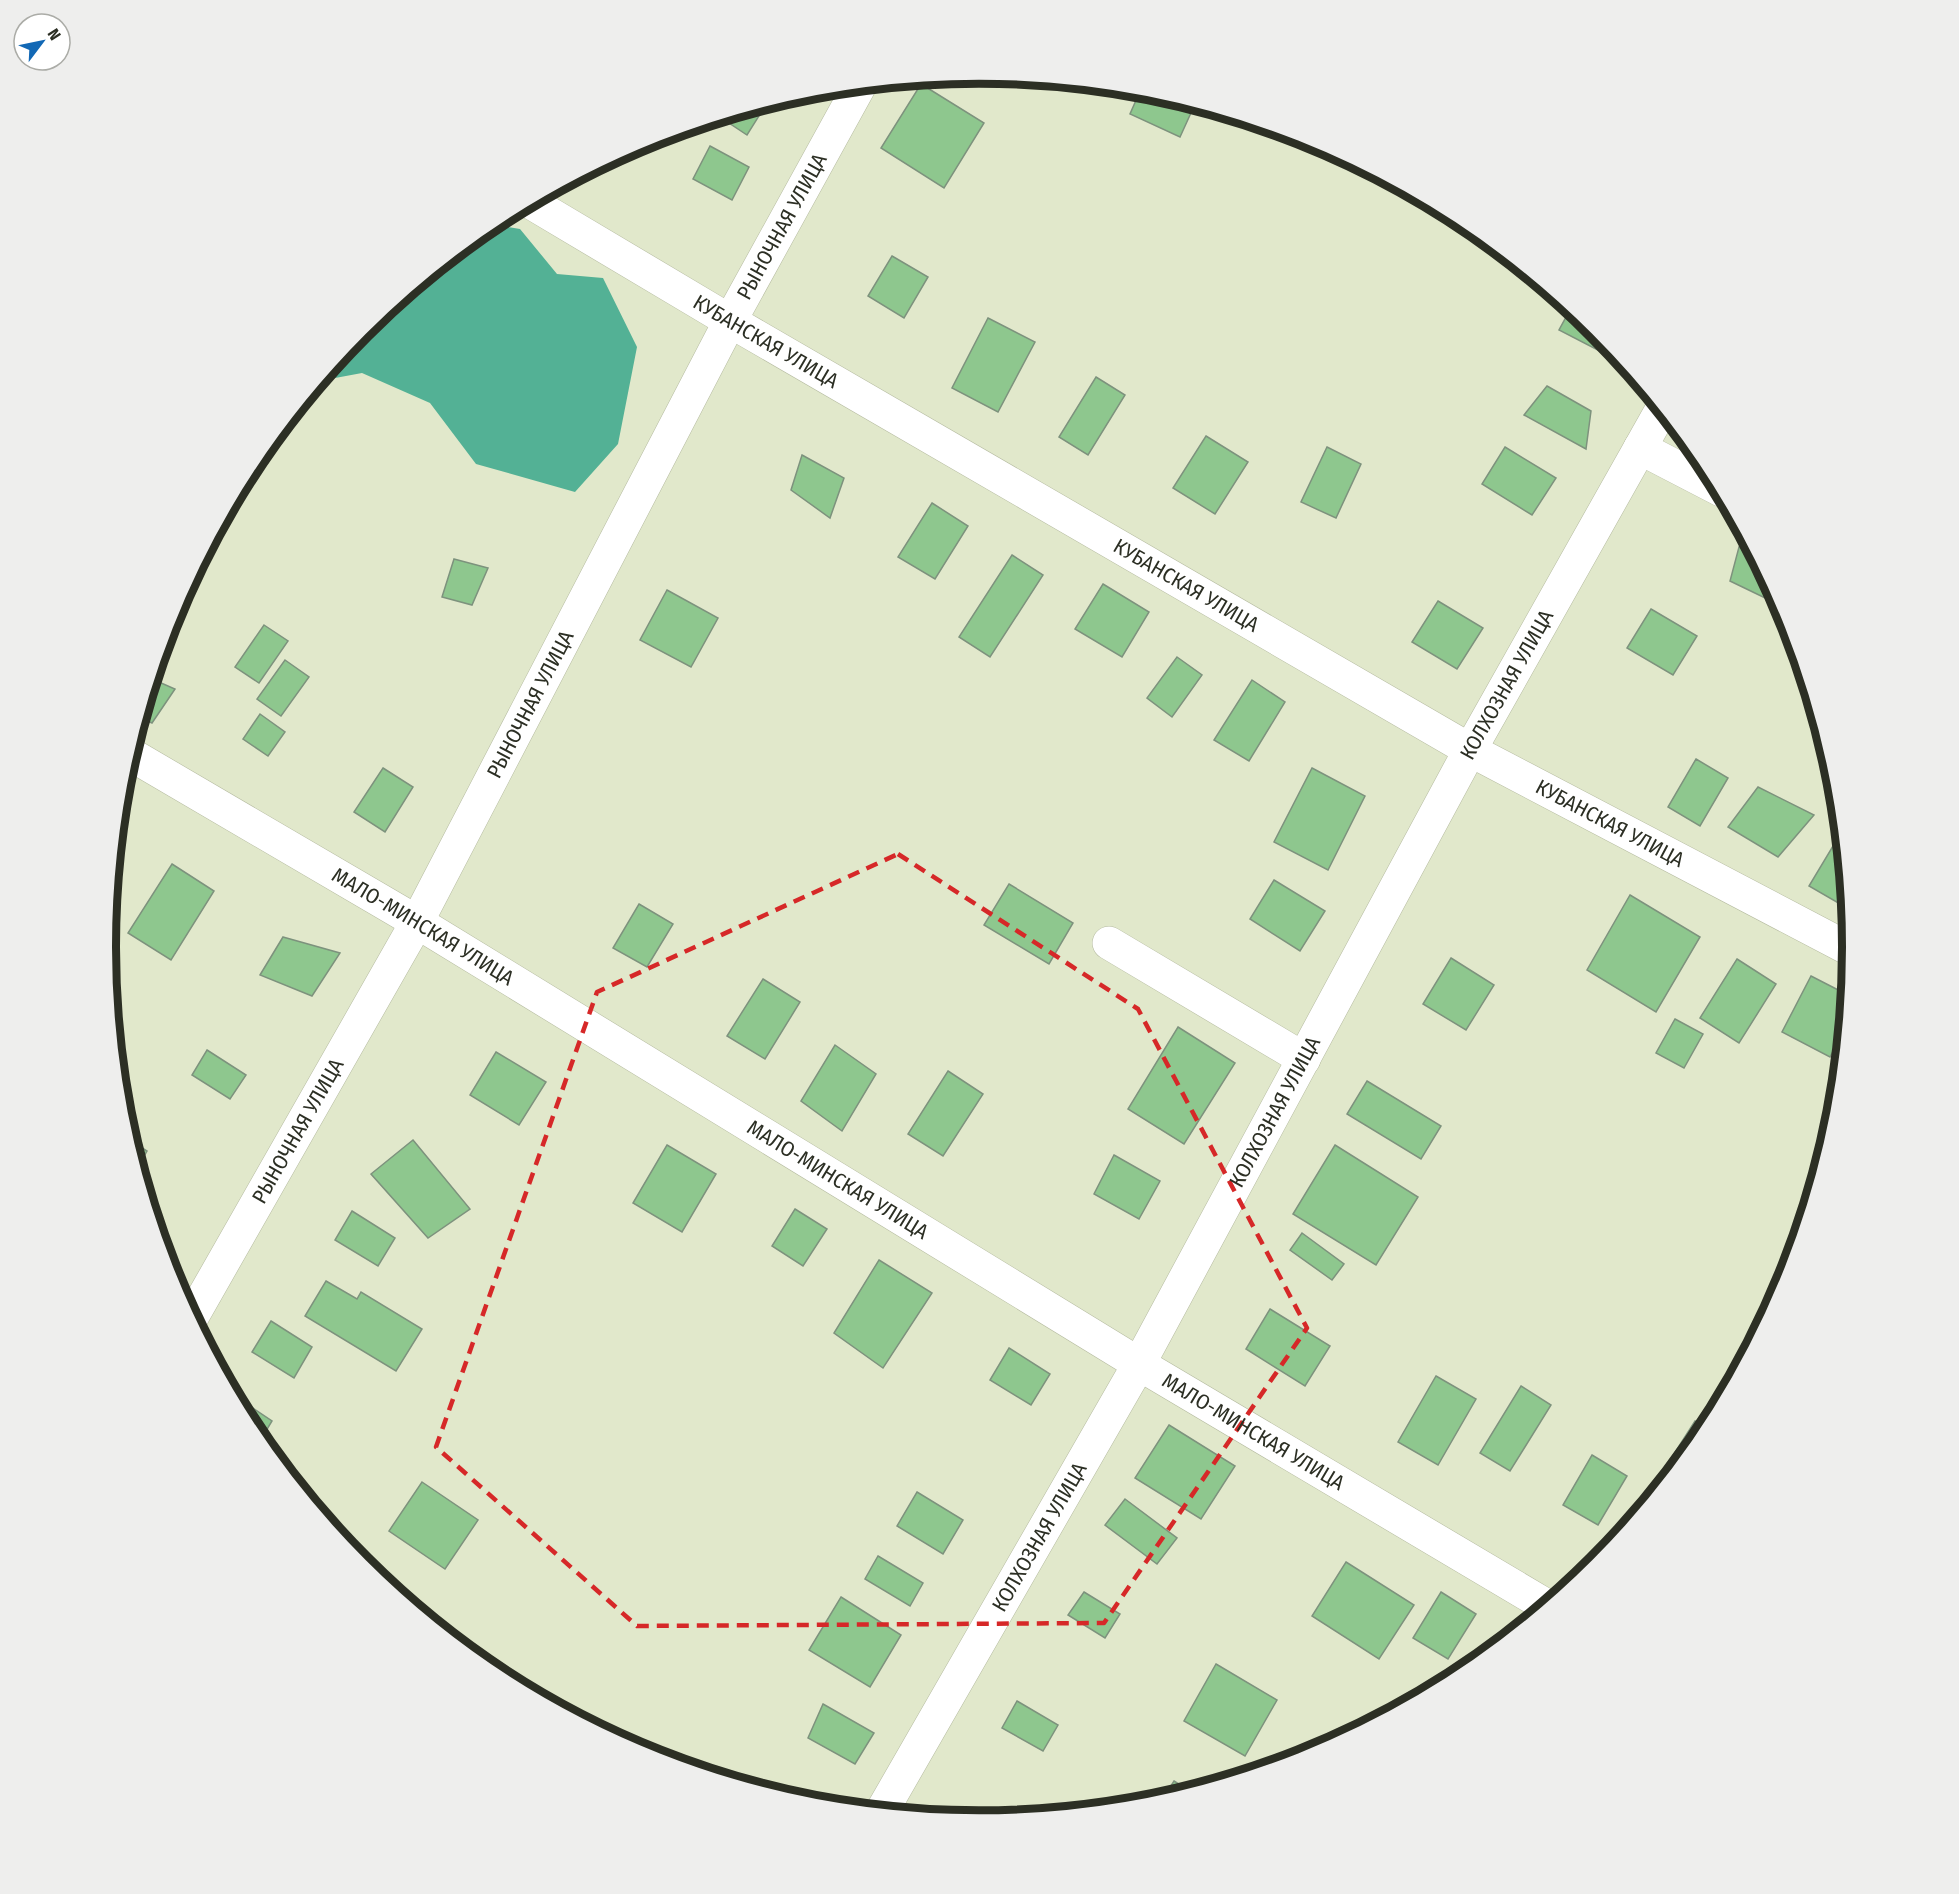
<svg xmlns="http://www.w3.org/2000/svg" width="1959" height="1894" font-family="'Fira Sans Condensed',sans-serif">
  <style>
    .water { fill: #53b195 }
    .building { fill: #8ec78e; stroke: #7d927d; stroke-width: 1.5 }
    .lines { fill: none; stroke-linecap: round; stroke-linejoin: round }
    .minor-casing { stroke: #b5bba0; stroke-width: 34 }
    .minor { stroke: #fff; stroke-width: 33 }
    .marked { fill: none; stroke: #d62828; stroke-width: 4.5; stroke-dasharray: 12 8; stroke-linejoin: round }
    .labels { text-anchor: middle; stroke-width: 4.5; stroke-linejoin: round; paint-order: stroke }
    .street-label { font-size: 21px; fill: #2c2f24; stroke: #fff }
    .rim { fill: none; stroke: #2c2f24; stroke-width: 8 }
  </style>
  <rect width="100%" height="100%" fill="#e1e8cb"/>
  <path class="water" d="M490,224l30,5 37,45 46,4 34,69 -19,97 -43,48 -99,-28 -46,-61 -68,-30 -43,8 43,-52z"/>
  <g class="building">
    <path d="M921,84l63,39 -40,65 -63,-40z"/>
    <path d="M1141,89l9,1 45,14 -15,33 -50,-23z"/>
    <path d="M767,103l-20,32 -27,-18z"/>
    <path d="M710,146l39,21 -17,33 -39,-21z"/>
    <path d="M892,256l36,21 -24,41 -36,-22z"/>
    <path d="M1571,308l26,22 25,30 -1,2 -62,-32z"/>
    <path d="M988,318l47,24 -37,70 -46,-24z"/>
    <path d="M1096,377l29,18 -37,60 -29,-18z"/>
    <path d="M1547,386l44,25 -5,38 -62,-34z"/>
    <path d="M1206,436l42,26 -33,52 -42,-26z"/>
    <path d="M1327,447l34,17 -25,54 -35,-16z"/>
    <path d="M1505,447l51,31 -24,37 -50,-31z"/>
    <path d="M802,455l42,23 -14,40 -39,-28z"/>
    <path d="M932,503l36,23 -33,53 -37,-22z"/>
    <path d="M1739,547l17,9 28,51 -54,-26z"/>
    <path d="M1012,555l31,20 -53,82 -31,-20z"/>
    <path d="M454,559l34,9 -16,37 -30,-8z"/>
    <path d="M1103,584l46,28 -27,45 -47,-28z"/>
    <path d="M667,590l51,28 -27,49 -51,-27z"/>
    <path d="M1438,601l45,27 -26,41 -45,-27z"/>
    <path d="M1651,609l46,27 -24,39 -46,-27z"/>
    <path d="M264,625l24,16 -29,42 -24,-16z"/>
    <path d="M1177,657l25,18 -30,42 -25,-19z"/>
    <path d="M285,660l24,17 -28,39 -24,-17z"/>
    <path d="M152,679l23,10 -23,34 -11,-5z"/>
    <path d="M1252,680l33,22 -36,59 -35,-21z"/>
    <path d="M260,714l25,18 -17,24 -25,-17z"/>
    <path d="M1696,759l32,19 -28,48 -32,-19z"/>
    <path d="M383,768l30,19 -28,45 -31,-20z"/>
    <path d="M1312,768l53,28 -37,74 -54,-28z"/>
    <path d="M1758,787l56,28 -36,42 -50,-30z"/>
    <path d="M1842,831l7,74 -2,3 -38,-22z"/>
    <path d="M172,864l42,27 -43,69 -43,-27z"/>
    <path d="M1274,880l51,31 -25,40 -50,-32z"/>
    <path d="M1009,884l64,39 -24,41 -65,-39z"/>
    <path d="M1630,895l70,42 -44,75 -69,-42z"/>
    <path d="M639,904l34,20 -26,43 -34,-19z"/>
    <path d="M283,937l57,16 -28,43 -52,-21z"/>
    <path d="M1451,958l43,27 -28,45 -43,-26z"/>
    <path d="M1737,959l39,25 -37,59 -39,-25z"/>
    <path d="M1811,976l37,19 -3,34 -15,28 -48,-25z"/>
    <path d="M763,979l37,23 -35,57 -38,-23z"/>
    <path d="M1675,1019l28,15 -19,34 -28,-15z"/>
    <path d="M1178,1027l57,36 -51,81 -56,-35z"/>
    <path d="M835,1045l41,29 -34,57 -41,-30z"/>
    <path d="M207,1050l39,25 -16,24 -38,-24z"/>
    <path d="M496,1052l50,30 -27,43 -49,-30z"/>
    <path d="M948,1071l35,23 -40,62 -35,-22z"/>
    <path d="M1367,1081l74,45 -20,33 -74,-45z"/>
    <path d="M130,1140l17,11 -9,16z"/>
    <path d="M413,1140l57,69 -42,29 -57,-64z"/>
    <path d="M667,1145l49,29 -34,58 -49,-29z"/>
    <path d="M1335,1145l83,52 -42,68 -83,-51z"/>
    <path d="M1114,1155l46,26 -21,38 -45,-25z"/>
    <path d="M795,1209l32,20 -24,37 -31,-20z"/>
    <path d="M352,1211l43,27 -17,28 -43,-26z"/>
    <path d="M1302,1233l42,31 -12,16 -42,-30z"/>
    <path d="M879,1260l53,33 -49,75 -49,-35z"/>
    <path d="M326,1281l31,18 4,-7 61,37 -26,42 -91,-55z"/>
    <path d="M1270,1309l60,37 -25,40 -59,-37z"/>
    <path d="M271,1321l41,26 -18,31 -42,-26z"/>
    <path d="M1009,1348l41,26 -19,31 -41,-25z"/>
    <path d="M1436,1376l40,23 -38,66 -40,-23z"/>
    <path d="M1521,1386l30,19 -41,66 -30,-18z"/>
    <path d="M232,1394l40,27 -12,20 -7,-9z"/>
    <path d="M1695,1421l13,8 -2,4 -53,63 -4,-3z"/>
    <path d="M1169,1425l66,41 -34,53 -66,-41z"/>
    <path d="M1592,1455l35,21 -29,49 -35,-20z"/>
    <path d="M422,1482l56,38 -33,49 -56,-38z"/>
    <path d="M917,1492l46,28 -20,34 -46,-28z"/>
    <path d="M1125,1499l52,39 -20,26 -52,-39z"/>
    <path d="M878,1556l45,27 -13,23 -45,-27z"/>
    <path d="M1346,1562l68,43 -35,54 -67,-43z"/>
    <path d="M1084,1592l36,22 -15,24 -37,-23z"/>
    <path d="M1441,1592l35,22 -28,45 -35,-21z"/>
    <path d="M841,1597l60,38 -31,52 -61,-37z"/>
    <path d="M1216,1664l61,36 -32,56 -61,-35z"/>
    <path d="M1017,1701l41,24 -15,26 -41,-23z"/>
    <path d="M823,1704l51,29 -19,31 -47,-26z"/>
    <path d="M1174,1781l16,10 -28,9z"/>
    <path d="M782,1785l23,17 -32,-9z"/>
  </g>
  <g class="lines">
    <g class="minor-casing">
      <g id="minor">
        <path id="s1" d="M530,202l200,119 740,429 383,201"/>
        <path d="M1640,448l81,42"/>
        <path id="s2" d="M130,754l287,168 722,442 408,242"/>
        <path d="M1109,943l195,116"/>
        <path id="s3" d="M192,1317l225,-395 313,-601 130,-236"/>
        <path id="s4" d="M882,1811l257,-447 331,-614 192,-341"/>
      </g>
    </g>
    <use href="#minor" class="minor"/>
  </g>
  <path class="marked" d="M898,854l240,155 169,319 -203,295 -467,3 -201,-179 161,-455z"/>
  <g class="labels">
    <g class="street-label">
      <text dy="7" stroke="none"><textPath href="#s3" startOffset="1240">РЫНОЧНАЯ УЛИЦА</textPath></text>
      <text dy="7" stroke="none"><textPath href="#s1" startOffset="274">КУБАНСКАЯ УЛИЦА</textPath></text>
      <text dy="7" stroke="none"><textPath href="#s1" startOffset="760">КУБАНСКАЯ УЛИЦА</textPath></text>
      <text dy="7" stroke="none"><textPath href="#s4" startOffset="1288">КОЛХОЗНАЯ УЛИЦА</textPath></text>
      <text dy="7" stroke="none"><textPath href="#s3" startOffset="700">РЫНОЧНАЯ УЛИЦА</textPath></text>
      <text dy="7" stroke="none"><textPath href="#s1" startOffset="1246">КУБАНСКАЯ УЛИЦА</textPath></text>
      <text dy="7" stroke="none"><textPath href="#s2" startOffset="340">МАЛО-МИНСКАЯ УЛИЦА</textPath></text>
      <text dy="7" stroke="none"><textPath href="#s4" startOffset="802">КОЛХОЗНАЯ УЛИЦА</textPath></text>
      <text dy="7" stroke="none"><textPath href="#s3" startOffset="214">РЫНОЧНАЯ УЛИЦА</textPath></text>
      <text dy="7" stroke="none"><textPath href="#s2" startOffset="826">МАЛО-МИНСКАЯ УЛИЦА</textPath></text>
      <text dy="7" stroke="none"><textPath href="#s2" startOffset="1312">МАЛО-МИНСКАЯ УЛИЦА</textPath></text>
      <text dy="7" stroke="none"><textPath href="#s4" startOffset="316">КОЛХОЗНАЯ УЛИЦА</textPath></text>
    </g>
  </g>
  <path d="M0 0H1959V1894H0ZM116 947a863 863 0 1 1 1726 0a863 863 0 1 1-1726 0Z" fill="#eeeeed" fill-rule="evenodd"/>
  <path class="rim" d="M116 947a863 863 0 1 1 1726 0a863 863 0 1 1-1726 0Z"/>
  <g transform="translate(42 42) rotate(58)"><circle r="28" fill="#ffffff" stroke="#abaca7" stroke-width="1.5"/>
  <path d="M0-4.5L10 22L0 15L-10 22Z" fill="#1268b5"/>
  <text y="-9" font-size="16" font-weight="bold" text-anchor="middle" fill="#2c2f24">N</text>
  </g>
</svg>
